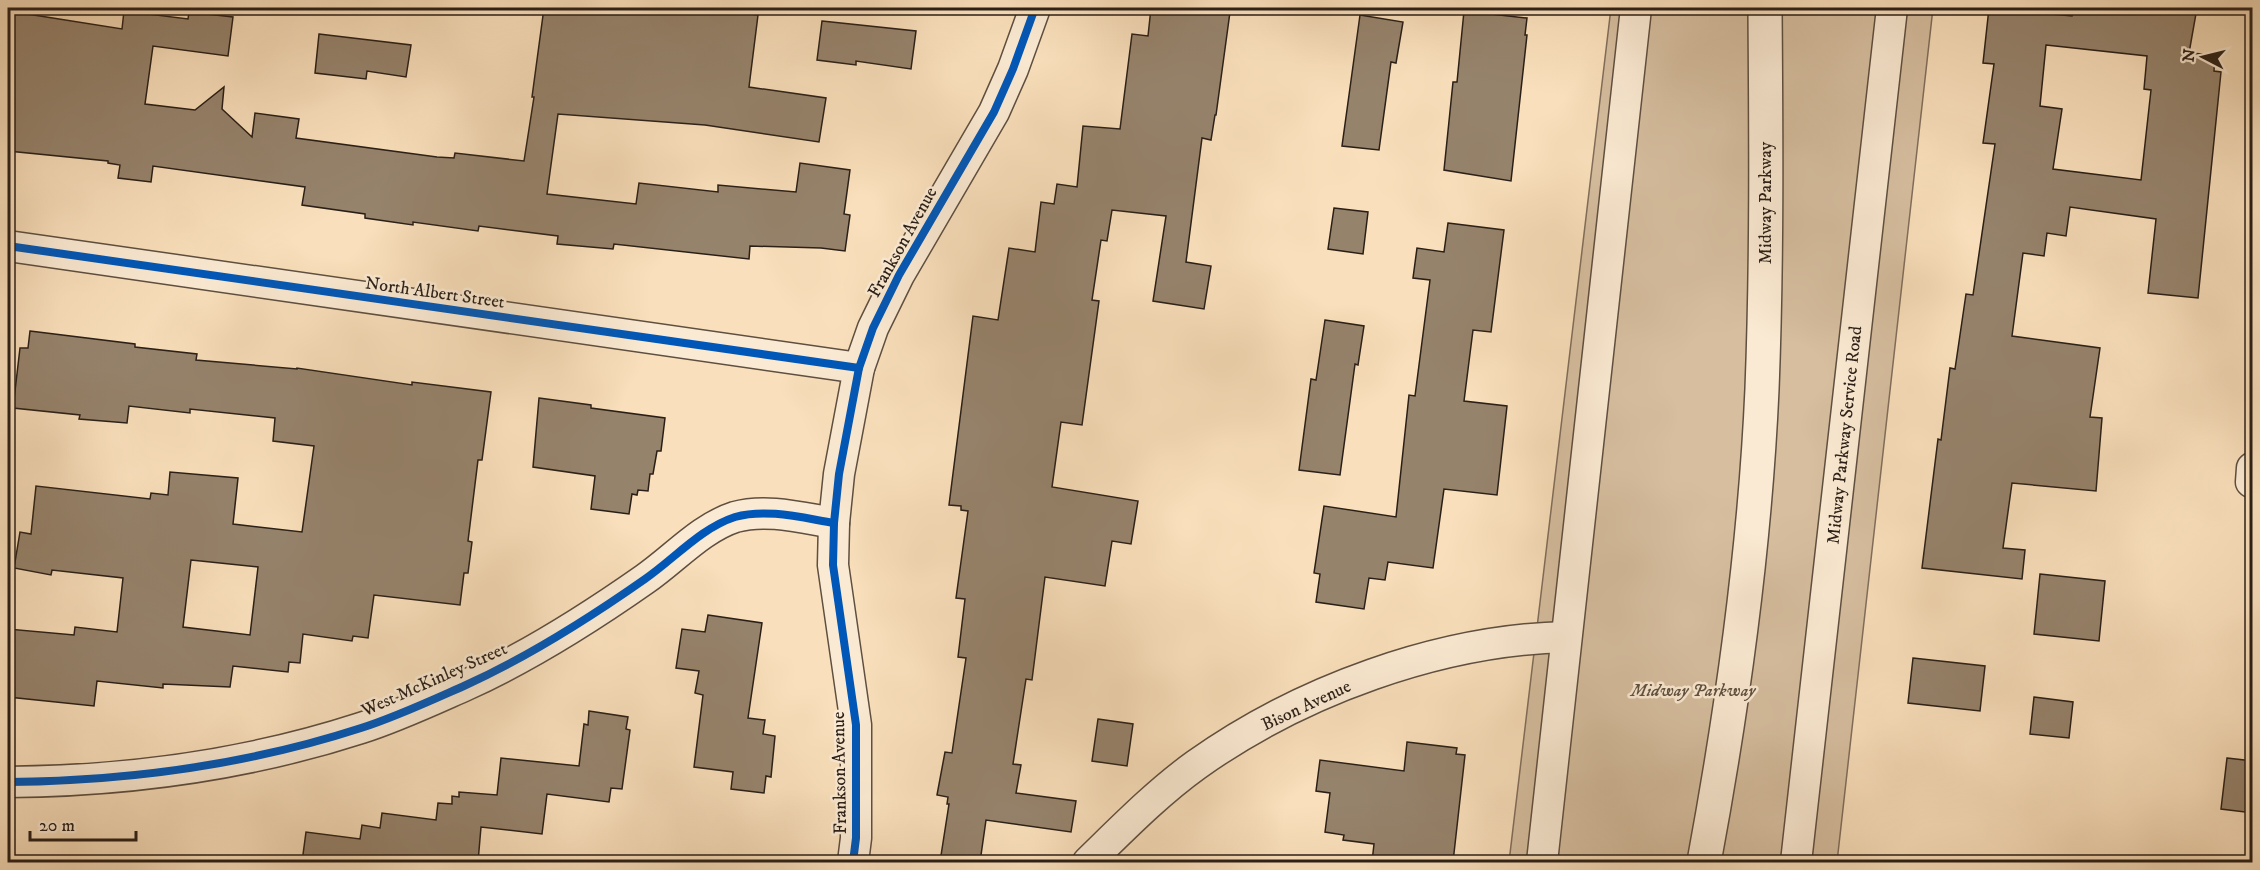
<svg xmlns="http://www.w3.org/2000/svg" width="2260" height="870" font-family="'IM FELL DW Pica',serif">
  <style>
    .green { fill: #d6be9f; stroke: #806e5b; stroke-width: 1.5 }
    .building { fill: #96836c; stroke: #2a1f17; stroke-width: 1.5; fill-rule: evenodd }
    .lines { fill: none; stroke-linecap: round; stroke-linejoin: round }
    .minor-casing { stroke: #5e4f40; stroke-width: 33 }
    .tertiary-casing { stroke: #5e4f40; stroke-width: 36 }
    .minor { stroke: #fbead3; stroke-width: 30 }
    .tertiary { stroke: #fbead3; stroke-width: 33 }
    .cycleway-casing { stroke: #fbead3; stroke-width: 11 }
    .cycleway { stroke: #0057b8; stroke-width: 8 }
    .labels { text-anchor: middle; stroke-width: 5; stroke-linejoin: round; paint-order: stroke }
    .street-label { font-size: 18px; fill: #2a1f17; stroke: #fbead3 }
    .park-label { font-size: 18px; font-style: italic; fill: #5e4f40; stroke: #fbead3 }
  </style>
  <rect width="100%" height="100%" fill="#f9dfbb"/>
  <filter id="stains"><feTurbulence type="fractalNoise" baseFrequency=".00333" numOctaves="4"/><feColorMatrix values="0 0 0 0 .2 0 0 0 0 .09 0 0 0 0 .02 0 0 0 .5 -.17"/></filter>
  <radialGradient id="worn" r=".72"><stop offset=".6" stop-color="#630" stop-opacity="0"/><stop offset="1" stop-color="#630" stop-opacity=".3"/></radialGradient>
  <path class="green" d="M1611,8h322l-96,854h-328z"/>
  <g class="building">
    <path d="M544,8h124l52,6v-4l38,5 -9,72 77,11 -7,44 -114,-17 -147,-11 -11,80 89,10 3,-21 79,9v-7l78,7 4,-29 50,7 -6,44 6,1 -5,36 -24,-3 -71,-2 -1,13 -135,-15 -1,5 -56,-5 1,-8 -79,-10 -1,5 -65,-9v3l-48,-7v-4l-63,-9 3,-18 -152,-21 -2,16 -33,-4 2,-13 -12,-2v-2l-100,-10v-140l114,18 2,-18 64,8 1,-7 44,5 -5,39 -75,-10 -8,58 50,6 29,-23 -2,22 30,28 3,-24 44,6 -3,19 141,19 17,1 1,-5 69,8 10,-64h-2z"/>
    <path d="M1151,8h55l-1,1 25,3 -14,103h-1l-4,25 -9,-2 -16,124 25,4 -7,43 -51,-8 13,-85 -54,-6 -5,31 -6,-1 -9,60 7,1 -17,124 -21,-3 -9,65 86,14 -7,43 -19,-3 -7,45 -60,-9 -13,103 -6,-1 -13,85 8,1 -5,28 60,8 -5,31 -85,-12 -6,42h-40l9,-58h-2l1,-7 -11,-2 8,-43 7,1 14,-95 -8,-1 7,-58 -9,-1 12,-87 -7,-1v-4l-12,-1 24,-189 25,4 11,-72 26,4 6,-50 13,2 3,-20 20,3 6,-61 37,3 12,-95 16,2z"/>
    <path d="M1989,8l83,8 1,-8h124l-8,45 26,2 -1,16 7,1 -23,226 -50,-5 8,-74 -86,-12 -4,29 -19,-3 -3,23 -21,-3 -11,83 88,12 -10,69 12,1 -6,73 -84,-8 -9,65 22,2 -3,29 -100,-11 16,-129 3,1 9,-72 5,1 11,-75 7,1 22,-151 -12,-1 11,-79 -11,-1zM2046,45l101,11 -3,33 7,1 -10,90 -88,-11 9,-60 -22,-3z"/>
    <path d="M1464,11l63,7 -2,17h2l-16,146 -67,-11 9,-88h4z"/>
    <path d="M1360,15l43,7 -7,41 -5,-1 -12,88 -37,-4z"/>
    <path d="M822,21l94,10 -5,38 -55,-8v4l-39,-5z"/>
    <path d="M319,34l92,11 -5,32 -39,-6 -1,8 -51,-6z"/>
    <path d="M1334,208l34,4 -5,42 -35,-5z"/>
    <path d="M1448,223l56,7 -13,102 -18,-2 -9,71 43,5 -10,89 -53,-6 -11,79 -45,-6 -3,18 -16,-2 -5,31 -48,-7 4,-28 -6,-1 10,-67 72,11 13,-122 6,1 15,-116 -17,-2 4,-30 27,4z"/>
    <path d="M1325,320l39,6 -6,39 -3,-1 -15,111 -41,-5 12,-91 5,1z"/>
    <path d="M30,331l105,13v3l62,7 -1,6 101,9v-1l115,17v-3l79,10 -9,68h-4l-10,81 4,1 -4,31h-4l-4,32 -86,-10 -6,43 -15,-2 -1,5 -49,-7 -3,29 -11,-1 -1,10 -55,-6 -3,21 -67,-3v4l-66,-7 -3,25 -86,-9v-68l66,6 1,-8 42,5 6,-54 -71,-8 -1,5 -37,-7 6,-36 11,2 5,-48 114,13 1,-6 17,2 2,-23 68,6 -5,46 69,8 12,-86 -41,-5 2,-23 -85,-9v4l-61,-7 -2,17 -48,-4 1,-4 -67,-7 7,-60h8zM191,560l67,7 -8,68 -67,-8z"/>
    <path d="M539,398l52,7v3l74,10 -4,33h-4l-4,23h-3l-2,17 -10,-1 -1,5 -5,-1 -3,20 -38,-5 4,-33 -62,-9z"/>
    <path d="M2040,574l65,7 -6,60 -65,-7z"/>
    <path d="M708,615l54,8 -14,95 17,2 -2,14 12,2 -4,41 -5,-1 -2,17 -33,-4 2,-17 -39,-5 9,-72 -8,-2 4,-22 -23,-3 6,-39 23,3z"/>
    <path d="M1913,658l72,8 -5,45 -72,-8z"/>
    <path d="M2034,697l39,5 -4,36 -39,-4z"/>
    <path d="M589,711l39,6 -2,12 4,1 -8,59 -11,-1 -2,14 -62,-8 -5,40 -61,-7 -3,35h-176l4,-30 54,7 2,-14 18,3 2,-15 54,7 2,-17 14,1v-8l7,1v-5l38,3 4,-37 78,8 5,-42 4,1z"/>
    <path d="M1098,719l35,5 -6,42 -35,-5z"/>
    <path d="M1407,742l50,6 -1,6 9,1 -12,107h-81l2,-18 -31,-4 1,-5 -19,-3 5,-39 -14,-2 4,-31 84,11z"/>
    <path d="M2227,758l26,3v52l-32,-4z"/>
  </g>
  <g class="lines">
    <g class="minor-casing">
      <g id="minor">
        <path d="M8,246l851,122"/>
        <path d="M2251,482l1,-14"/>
        <path d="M8,782c119,-1 239,-17 353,-54 35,-11 71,-28 105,-43 64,-29 122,-66 179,-106 29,-20 56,-51 90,-62 31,-9 68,1 99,6"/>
        <path d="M853,862l3,-24v-113l-23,-160 1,-42 5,-49 20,-106 14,-40 26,-53 95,-163 19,-43 22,-61"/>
        <path d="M1088,862c34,-33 69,-69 108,-97 104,-74 243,-125 370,-128"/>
        <path d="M1542,862l94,-854"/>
        <path d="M1796,862l96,-854"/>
      </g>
    </g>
    <g class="tertiary-casing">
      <path id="tertiary" d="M1704,862c29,-156 51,-314 58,-473 5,-127 4,-254 3,-381"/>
    </g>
    <use href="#minor" class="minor"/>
    <use href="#tertiary" class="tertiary"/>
    <g class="cycleway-casing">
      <g id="cycleway">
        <path d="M8,246l851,122"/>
        <path d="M8,782c119,-1 239,-17 353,-54 35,-11 71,-28 105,-43 64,-29 122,-66 179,-106 29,-20 56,-51 90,-62 31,-9 68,1 99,6"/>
        <path d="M853,862l3,-24v-113l-23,-160 1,-42 5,-49 20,-106 14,-40 26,-53 95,-163 19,-43 22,-61"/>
      </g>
    </g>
    <use href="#cycleway" class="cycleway"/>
  </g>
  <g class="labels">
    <g class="street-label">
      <text transform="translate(1765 203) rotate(-90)" y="6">Midway Parkway</text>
      <text transform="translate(902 242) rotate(-61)" y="6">Frankson Avenue</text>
      <text transform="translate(435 292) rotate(8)" y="6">North Albert Street</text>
      <text transform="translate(1844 435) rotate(-84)" y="6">Midway Parkway Service Road</text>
      <text transform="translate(434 679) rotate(-24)" y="6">West McKinley Street</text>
      <text transform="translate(1306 705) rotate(-25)" y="6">Bison Avenue</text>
      <text transform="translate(839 773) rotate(-91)" y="6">Frankson Avenue</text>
    </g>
    <g class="park-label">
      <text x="1693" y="696">Midway Parkway</text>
    </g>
  </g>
  <rect width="2260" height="870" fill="none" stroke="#f9dfbb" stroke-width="30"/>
  <rect x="9" y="9" width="2242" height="852" fill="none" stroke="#2a1f17" stroke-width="3"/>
  <rect x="15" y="15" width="2230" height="840" fill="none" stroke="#2a1f17" stroke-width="1.5"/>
  <g transform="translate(2203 57) rotate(277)" stroke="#fbead3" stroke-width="4.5" paint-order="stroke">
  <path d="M0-4.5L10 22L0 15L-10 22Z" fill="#2a1f17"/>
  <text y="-9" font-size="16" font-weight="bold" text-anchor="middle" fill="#2a1f17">N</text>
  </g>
  <path d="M30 831v9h106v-9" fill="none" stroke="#2a1f17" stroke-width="3"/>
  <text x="39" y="831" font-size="18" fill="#2a1f17" stroke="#fbead3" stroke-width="4.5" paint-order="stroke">20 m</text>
  <rect width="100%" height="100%" filter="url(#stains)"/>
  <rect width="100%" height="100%" fill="url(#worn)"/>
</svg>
